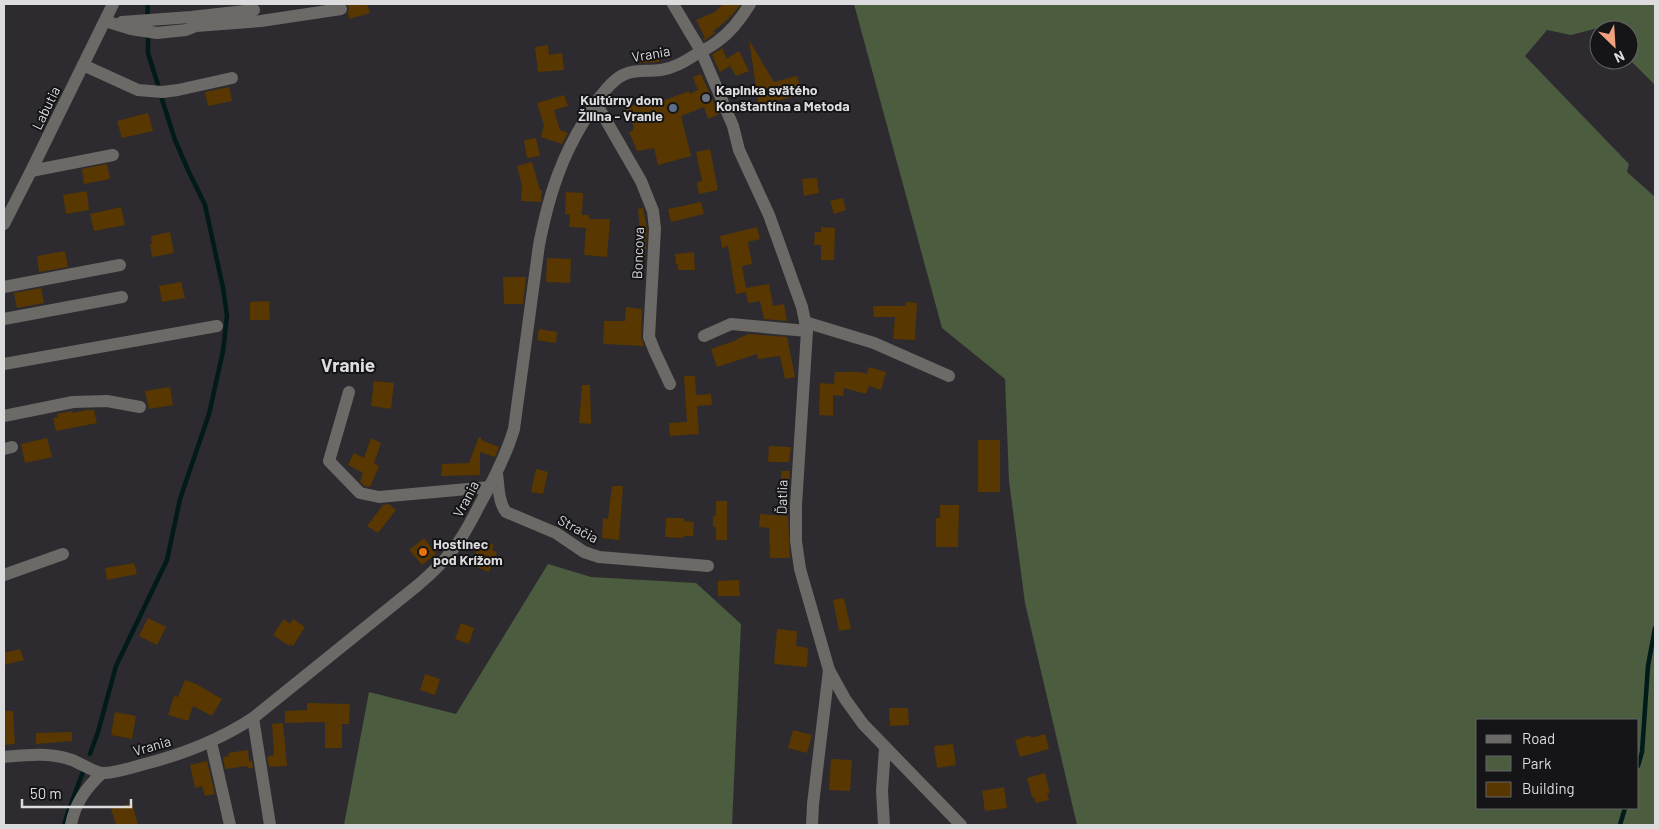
<svg xmlns="http://www.w3.org/2000/svg" width="1659" height="829" font-family="Barlow,sans-serif">
  <style>
    .green { fill: #4b5c3f; fill-rule: evenodd }
    .lines { fill: none; stroke-linecap: round; stroke-linejoin: round }
    .stream { stroke: #011a1a; stroke-width: 4.5 }
    .building { fill: #583700 }
    .minor { stroke: #6b6a67; stroke-width: 12 }
    .worship-dot { fill: #6b7280; stroke: #151416; stroke-width: 2 }
    .service-dot { fill: #5c6f8a; stroke: #151416; stroke-width: 2 }
    .food-dot { fill: #e8710a; stroke: #151416; stroke-width: 2 }
    .labels { text-anchor: middle; stroke-width: 4; stroke-linejoin: round; paint-order: stroke }
    .street-label { font-size: 14px; fill: #dcdbde; stroke: #151416 }
    .poi-label { font-size: 14px; font-weight: bold; fill: #dcdbde; stroke: #151416; text-anchor: start }
    .district-label { font-size: 19px; font-weight: bold; fill: #dcdbde; stroke: #151416 }
  </style>
  <rect width="100%" height="100%" fill="#2d2b30"/>
  <g class="green">
    <path d="M854,4h801v81l-26,-26v-29h-29l-2,-2 -27,7 -24,-5 -22,26 104,108 -2,8 28,25v628h-578l-52,-222 -16,-122 -4,-102 -63,-51zM1638,720v88h-160v-88z"/>
    <path d="M548,564l43,13 105,6 45,41 -9,201h-388l25,-133 87,22z"/>
  </g>
  <g class="lines">
    <g class="stream">
      <path d="M147,20l1,-16"/>
      <path d="M148,32v21l10,32"/>
      <path d="M90,754l8,-22 18,-66 51,-106 13,-61 29,-85 14,-63 4,-35 -4,-28 -18,-83 -17,-35 -13,-30 -15,-47"/>
      <path d="M1638,766l4,-14 6,-86 7,-38"/>
      <path d="M64,825l3,-10 17,-46"/>
      <path d="M1620,825l5,-17"/>
    </g>
  </g>
  <g class="building">
    <path d="M347,4h20l3,9 -21,6 -1,-6 1,-5z"/>
    <path d="M723,4h18l-8,10 -14,13 -6,4 2,2 -11,8 -1,-2 2,-1 -9,-18 19,-8z"/>
    <path d="M749,40l25,42 23,-6 5,18 -29,8v4l-14,1z"/>
    <path d="M548,45l1,10 13,-2 2,17 -26,2 -3,-25z"/>
    <path d="M722,48l8,18 -10,6 -8,-17z"/>
    <path d="M739,51l10,20 -13,5 -10,-17z"/>
    <path d="M640,52l19,1v9l-19,1z"/>
    <path d="M701,74l18,40 -11,5 -4,-12 -23,9 10,40 -33,9 -4,-17 -17,3 -8,-19 5,-2 -1,-2 1,-1 -8,-18 18,-9 3,7 42,-16 1,3 8,-4 -5,-13z"/>
    <path d="M229,87l3,14 -24,5 -3,-14z"/>
    <path d="M564,95l4,11 -14,4 6,20 8,3 -6,11 -21,-7 3,-12 -7,-22z"/>
    <path d="M148,113l5,18 -31,7 -5,-17z"/>
    <path d="M536,138l4,18 -13,2 -3,-18z"/>
    <path d="M710,149l8,41 -19,4 -2,-12 5,-1 -6,-29z"/>
    <path d="M532,162l8,28h2l-1,12 -20,-1 1,-16 -5,-19z"/>
    <path d="M107,164l3,15 -26,5 -2,-15z"/>
    <path d="M817,178l2,15 -15,3 -2,-17z"/>
    <path d="M87,191l2,19 -23,4 -3,-19z"/>
    <path d="M566,192l17,1 -1,22h7v4h21l-3,38 -23,-2 2,-27 -17,-1 1,-12 -5,-1z"/>
    <path d="M843,198l3,12 -12,4 -4,-13z"/>
    <path d="M701,202l3,12 -33,8 -3,-13z"/>
    <path d="M121,207l4,18 -31,6 -4,-17z"/>
    <path d="M643,208l4,21 -2,34h-2l-5,-54z"/>
    <path d="M757,227l3,12 -12,3 4,22 -10,2 4,22 23,-4 4,22 11,-2 3,17 -23,-2 -4,-18 -12,2 -2,-11 -10,2 -8,-48 -6,2 -2,-12z"/>
    <path d="M821,227l14,1 -1,32h-13v-15h-7l1,-13h6z"/>
    <path d="M170,232l4,21 -22,4 -2,-13h2l-1,-8z"/>
    <path d="M65,251l3,16 -29,5 -2,-16z"/>
    <path d="M694,252l1,18h-17v-6h-2l-1,-10z"/>
    <path d="M547,258l24,1 -1,24 -24,-1z"/>
    <path d="M503,277h23l-3,27h-19z"/>
    <path d="M181,282l4,16 -23,4 -3,-16z"/>
    <path d="M41,288l3,15 -27,5 -3,-15z"/>
    <path d="M269,301l1,19h-20v-18z"/>
    <path d="M906,302l11,1 -2,37 -22,-1 2,-22h-21l-1,-11h32z"/>
    <path d="M626,307l16,2 -1,28 3,9 -41,-2 1,-23h21z"/>
    <path d="M539,329l18,3 -1,11 -19,-3z"/>
    <path d="M749,334l38,3 8,40 -10,2 -5,-23 -22,3 -1,-5 -40,13 -6,-18 26,-9v-1z"/>
    <path d="M869,367l17,5 -5,18 -12,-4 -3,8 -22,-6 -1,8 -10,-1v21l-14,-1 1,-32 14,1 1,-12h24l8,2z"/>
    <path d="M684,376h11l1,19 15,-1 1,11 -15,1 2,28 -29,2 -1,-13 18,-1z"/>
    <path d="M374,381l20,2 -3,26 -20,-3z"/>
    <path d="M582,385h8l1,39 -12,-1z"/>
    <path d="M170,387l3,18 -24,4 -4,-18z"/>
    <path d="M87,410h7l3,13 -41,8 -3,-13 5,-1 -1,-3 15,-3v2z"/>
    <path d="M479,437l2,1v2l18,7 -4,10 -15,-5v23l-39,1 1,-12 27,-1z"/>
    <path d="M47,438l5,19 -27,6 -4,-19z"/>
    <path d="M371,438l10,5 -7,20 5,3 -9,21 -6,-1 -4,-5 3,-8 -15,-8 6,-12 10,5z"/>
    <rect x="978" y="440" width="22" height="52"/>
    <path d="M769,446l22,1 -2,15h-21z"/>
    <path d="M536,469l12,3 -5,22 -12,-2z"/>
    <path d="M781,471h9l-1,11h-8z"/>
    <path d="M612,486h11l-4,54 -17,-2 1,-20 5,1z"/>
    <path d="M716,501h11v39h-11v-13h-3v-11l3,-1z"/>
    <path d="M389,504l7,6 -18,23 -11,-7 16,-21z"/>
    <path d="M940,505h19l-1,42h-22v-29h4z"/>
    <path d="M760,514l28,2 2,42h-20l-1,-30 -10,-1z"/>
    <path d="M666,518h18v3l10,1 -1,14h-9l-1,2 -18,-1z"/>
    <path d="M424,538l12,16 -14,11 -13,-15z"/>
    <path d="M481,540l13,5 -2,5 5,2 -8,20 -18,-7z"/>
    <path d="M134,563l3,11 -30,6 -2,-12z"/>
    <path d="M739,580l1,16h-22v-15z"/>
    <path d="M844,598l7,31 -12,2 -6,-31z"/>
    <path d="M148,618l18,9 -9,18 -18,-9z"/>
    <path d="M284,619l6,5 3,-5 12,8 -12,19 -2,-2 -2,2 -16,-11z"/>
    <path d="M461,623l13,5 -5,16 -14,-5z"/>
    <path d="M777,629l20,2 -1,15 12,2 -1,19 -33,-3z"/>
    <path d="M20,649l4,11 -20,5v-12z"/>
    <path d="M425,674l15,5 -5,16 -15,-5z"/>
    <path d="M185,680l11,4 26,15 -10,17 -19,-10 -5,15 -20,-6 6,-19 4,1z"/>
    <path d="M307,703l43,1 -1,20h-7v24h-17v-26l-40,1v-12l22,-1z"/>
    <path d="M889,708h19l1,17 -19,1z"/>
    <path d="M4,711h9l2,33 -11,1z"/>
    <path d="M115,712l21,4 -4,23 -21,-4z"/>
    <path d="M283,723l4,43 -18,1 -2,-10 7,-2 -2,-31z"/>
    <path d="M793,730l19,5 -5,18 -19,-5z"/>
    <path d="M72,732v9l-36,3v-11z"/>
    <path d="M1045,734l4,15 -29,8 -5,-17 15,-5 1,3z"/>
    <path d="M953,744l3,21 -19,3 -3,-22z"/>
    <path d="M248,750l1,11h3l1,7h-5l-1,-2 -22,3 -2,-12 6,-1 -1,-3z"/>
    <path d="M831,759l21,1 -2,31 -21,-1z"/>
    <path d="M207,761l8,33 -10,2 -3,-10 -7,2 -5,-23z"/>
    <path d="M1045,773l5,20h-3l2,7 -13,3 -2,-6h-2l-5,-19z"/>
    <path d="M1004,787l3,21 -22,3 -3,-20z"/>
    <path d="M132,803l6,22h-22l-5,-16z"/>
  </g>
  <g class="lines">
    <g class="minor">
      <path d="M673,4l28,47 32,75 6,24 30,65 33,92 5,24 -11,174v36l4,28 29,101 16,29 18,25 98,101"/>
      <path d="M105,21l26,8 26,4 29,-3 10,-4 65,-5 80,-12"/>
      <path d="M122,22l69,-5 63,-7"/>
      <path d="M83,65l55,25 24,2 16,-2 54,-12"/>
      <path d="M596,103l45,78 12,30 2,18 -6,108 6,15 15,32"/>
      <path d="M31,171l82,-16"/>
      <path d="M4,224l27,-53 82,-167"/>
      <path d="M4,287l116,-22"/>
      <path d="M4,319l118,-22"/>
      <path d="M805,322l69,21 75,33"/>
      <path d="M704,336l27,-12 76,7"/>
      <path d="M4,364l213,-38"/>
      <path d="M349,392l-20,69 31,32 19,4 111,-10"/>
      <path d="M4,416l69,-14 34,-1 33,6"/>
      <path d="M4,449l8,-2"/>
      <path d="M497,474c2,13 1,27 9,38l50,21 28,19 15,5 109,9"/>
      <path d="M4,575l59,-21"/>
      <path d="M253,718l17,107"/>
      <path d="M211,742l19,83"/>
      <path d="M4,757c22,-2 46,-5 68,3 8,3 23,13 31,13 12,0 27,-5 38,-8 40,-10 77,-24 112,-47l165,-133c13,-11 25,-22 35,-36 11,-13 18,-28 26,-43 14,-25 27,-50 35,-77l25,-184c5,-25 11,-50 20,-73 9,-25 41,-86 64,-97 12,-6 25,-3 38,-5 13,-2 23,-8 34,-15 8,-5 16,-8 23,-14 13,-9 24,-24 32,-37"/>
      <path d="M71,825c4,-22 15,-37 31,-52"/>
      <path d="M812,825l1,-21 16,-134"/>
      <path d="M884,825l-2,-34 3,-43"/>
    </g>
  </g>
  <circle class="worship-dot" cx="706" cy="98" r="5"/>
  <circle class="service-dot" cx="673" cy="108" r="5"/>
  <circle class="food-dot" cx="423" cy="552" r="5"/>
  <g class="labels">
    <g class="street-label">
      <text transform="translate(651 54) rotate(-10)" y="5">Vrania</text>
      <text transform="translate(46 108) rotate(-64)" y="5">Labutia</text>
      <text transform="translate(638 253) rotate(-88)" y="5">Boncova</text>
      <text transform="translate(782 497) rotate(-88)" y="5">Ďatlia</text>
      <text transform="translate(466 499) rotate(-62)" y="5">Vrania</text>
      <text transform="translate(578 529) rotate(28)" y="5">Stračia</text>
      <text transform="translate(152 746) rotate(-16)" y="5">Vrania</text>
    </g>
    <g class="poi-label">
      <text x="716" y="95">Kaplnka svätého<tspan x="716" dy="16">Konštantína a Metoda</tspan></text>
      <text x="663" y="105" text-anchor="end">Kultúrny dom<tspan x="663" dy="16">Žilina - Vranie</tspan></text>
      <text x="433" y="549">Hostinec<tspan x="433" dy="16">pod Krížom</tspan></text>
    </g>
    <g class="district-label">
      <text x="348" y="372">Vranie</text>
    </g>
  </g>
  <rect width="1659" height="829" fill="none" stroke="#dcdbde" stroke-width="10"/>
  <rect x="1476" y="719" width="162" height="90" fill="#151416" stroke="#656466"/>
  <rect x="1486" y="735" width="25" height="8" fill="#6b6a67" stroke="#656466"/>
  <text x="1522" y="744" font-size="15" fill="#dcdbde">Road</text>
  <rect x="1486" y="756" width="25" height="15" fill="#4b5c3f" stroke="#656466"/>
  <text x="1522" y="769" font-size="15" fill="#dcdbde">Park</text>
  <rect x="1486" y="782" width="25" height="15" fill="#583700" stroke="#656466"/>
  <text x="1522" y="794" font-size="15" fill="#dcdbde">Building</text>
  <g transform="translate(1614 45) rotate(155)"><circle r="24" fill="#151416" stroke="#656466"/>
  <path d="M0-4L9 19L0 12L-9 19Z" fill="#f1a17d"/>
  <text y="-8" font-size="14" font-weight="bold" text-anchor="middle" fill="#dcdbde">N</text>
  </g>
  <path d="M22 799v8h109v-8" fill="none" stroke="#dcdbde" stroke-width="2.5"/>
  <text x="30" y="799" font-size="15" fill="#dcdbde" stroke="#151416" stroke-width="4" paint-order="stroke">50 m</text>
</svg>
